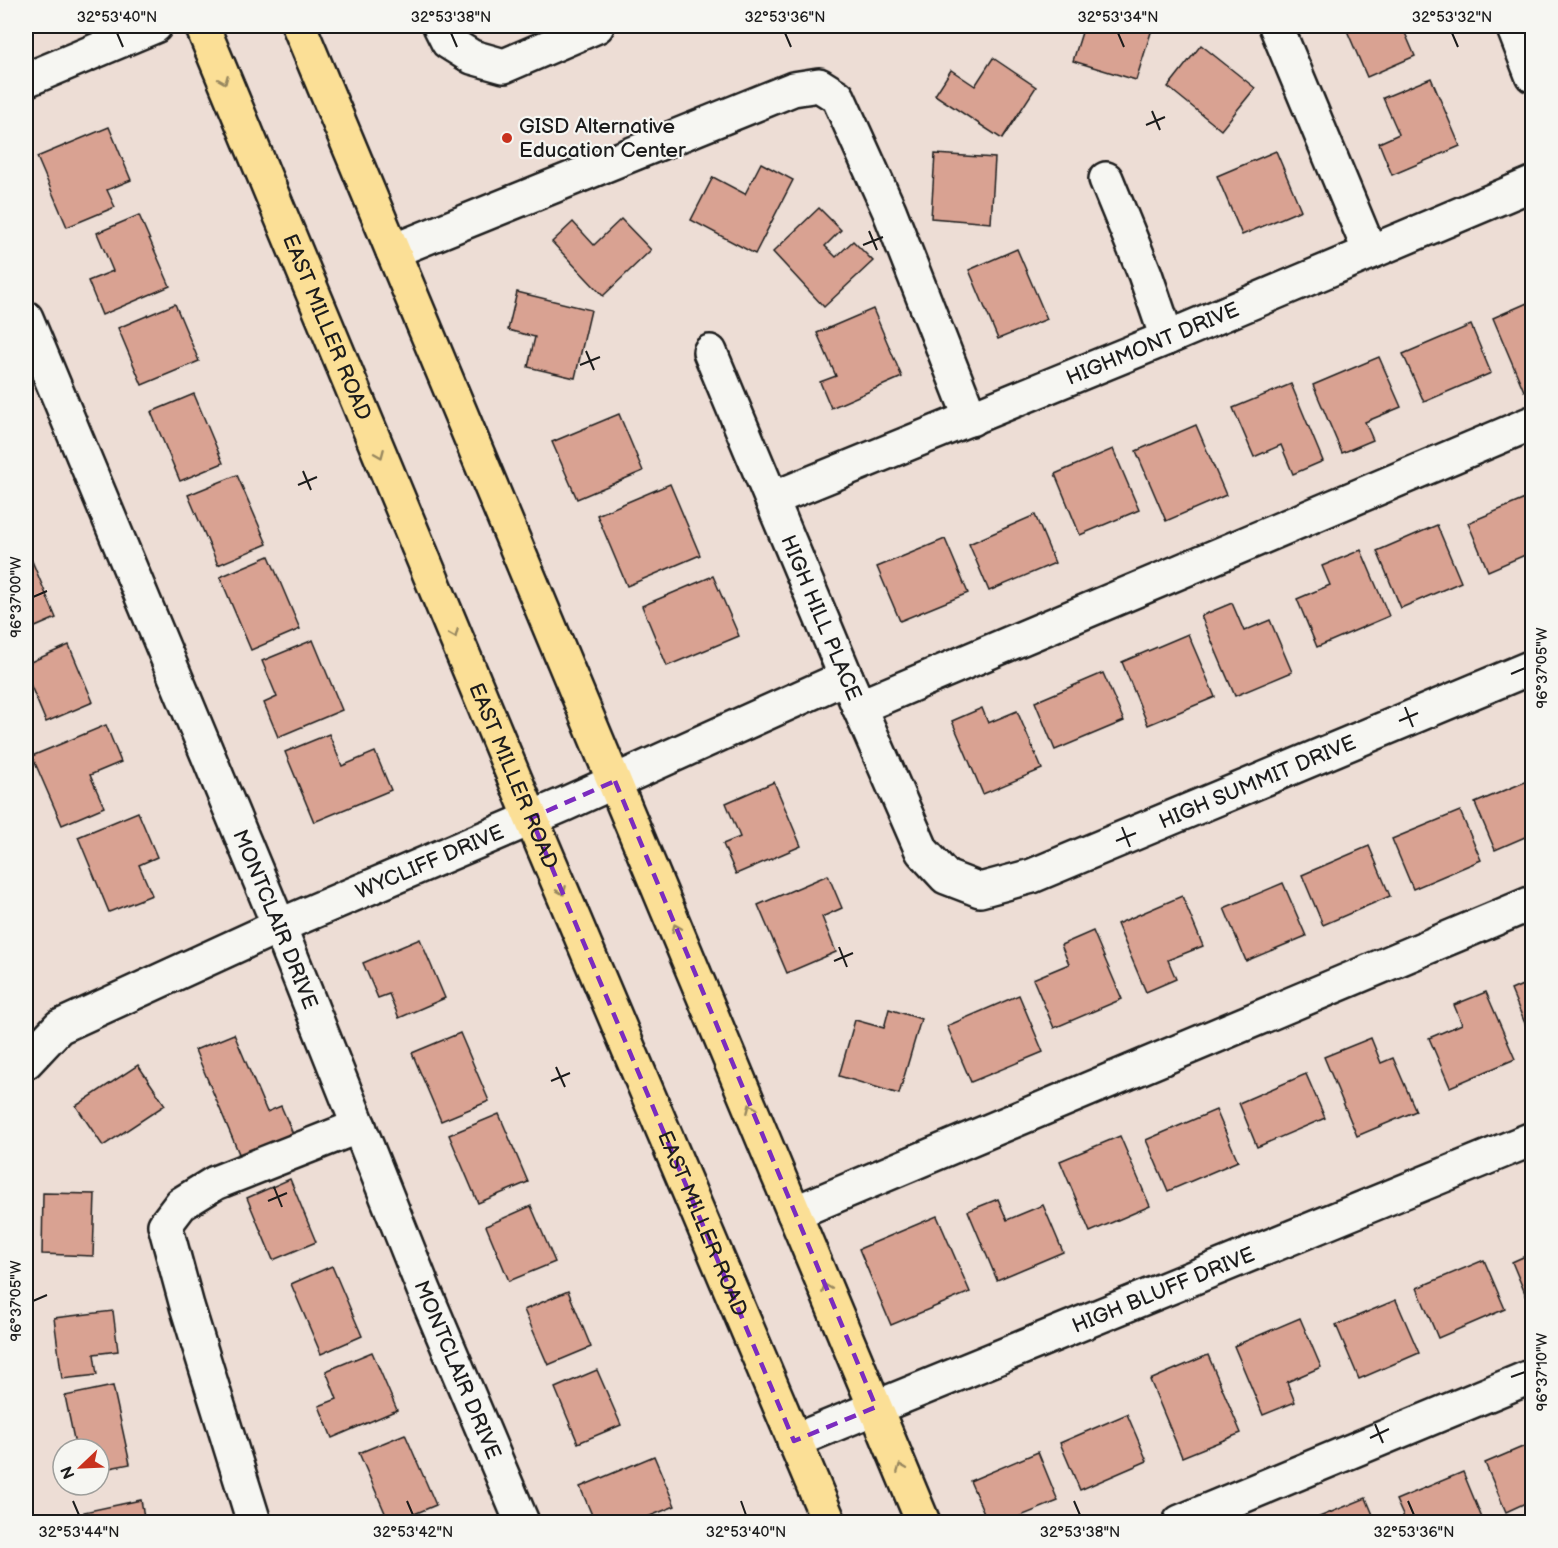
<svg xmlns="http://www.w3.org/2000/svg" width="1558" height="1548" font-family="'Balsamiq Sans',sans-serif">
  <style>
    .building { fill: #d9a292; stroke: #1c1c1c; stroke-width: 1.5 }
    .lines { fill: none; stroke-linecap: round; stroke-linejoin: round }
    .minor-casing { stroke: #1c1c1c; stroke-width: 38 }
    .major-casing { stroke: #1c1c1c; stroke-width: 38 }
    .minor { stroke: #f6f6f2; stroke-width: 33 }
    .major { stroke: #fbdf96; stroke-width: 33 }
    .oneway { stroke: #97875f }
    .marked { fill: none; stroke: #7b2cbf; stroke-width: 4.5; stroke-dasharray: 12 8; stroke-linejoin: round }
    .ticks { fill: none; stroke: #1c1c1c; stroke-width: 2 }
    .poi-dot { fill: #c8321e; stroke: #f6f6f2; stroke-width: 2 }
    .labels { text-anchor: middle; stroke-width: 4.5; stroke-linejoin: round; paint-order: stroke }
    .poi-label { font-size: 21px; fill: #1c1c1c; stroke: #f6f6f2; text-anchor: start }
    .street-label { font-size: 21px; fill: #1c1c1c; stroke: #f6f6f2 }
    .neatline { fill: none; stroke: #1c1c1c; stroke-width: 2 }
    .ticks-label { font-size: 15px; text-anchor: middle; fill: #1c1c1c }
  </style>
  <rect width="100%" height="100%" fill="#edddd5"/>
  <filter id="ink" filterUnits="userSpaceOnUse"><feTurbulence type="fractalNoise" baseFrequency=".0167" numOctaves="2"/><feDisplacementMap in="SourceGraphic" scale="12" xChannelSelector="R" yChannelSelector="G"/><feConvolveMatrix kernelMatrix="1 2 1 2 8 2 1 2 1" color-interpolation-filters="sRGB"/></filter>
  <g filter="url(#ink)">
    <g class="building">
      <path d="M1084,26h69l-17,54 -63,-19z"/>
      <path d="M1345,26h57l13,30 -48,21z"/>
      <path d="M1201,45l54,43 -34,42 -53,-43z"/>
      <path d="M993,58l43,29 -34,52 -67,-44 16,-25 24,16z"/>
      <path d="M1431,78l29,68 -68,29 -13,-32 20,-9 -16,-36z"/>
      <path d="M109,127l22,53 -24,10 8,17 -48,20 -30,-70z"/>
      <path d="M1276,151l25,59 -59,25 -25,-59z"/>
      <path d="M935,154l60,4 -4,65 -60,-5z"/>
      <path d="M761,163l32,17 -38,74 -64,-34 22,-43 32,17z"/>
      <path d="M819,208l22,22 -16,16 11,11 17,-16 20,20 -49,46 -51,-55z"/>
      <path d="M139,215l31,71 -68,29 -14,-34 25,-10 -16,-38z"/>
      <path d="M621,219l30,31 -48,46 -51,-54 21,-20 21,23z"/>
      <path d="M1017,249l30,70 -49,20 -29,-69z"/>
      <path d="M517,292l74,18 -16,68 -47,-11 7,-30 -27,-7z"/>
      <path d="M1532,301v86l-8,4 -31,-73z"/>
      <path d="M175,304l24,57 -57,24 -24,-57z"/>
      <path d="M873,309l29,68 -71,31 -11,-26 16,-6 -19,-43z"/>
      <path d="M1471,325l20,48 -67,29 -21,-48z"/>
      <path d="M1379,357l22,50 -36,15 8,18 -31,13 -29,-68z"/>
      <path d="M1291,384l32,77 -30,13 -12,-29 -27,12 -21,-49z"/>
      <path d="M194,394l29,69 -43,18 -29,-69z"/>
      <path d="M619,414l24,57 -66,28 -25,-57z"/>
      <path d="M1196,425l30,70 -60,26 -30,-70z"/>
      <path d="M1113,449l26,61 -59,25 -25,-61z"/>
      <path d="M237,475l30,69 -49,21 -30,-70z"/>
      <path d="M670,484l30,71 -73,31 -30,-71z"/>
      <path d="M1532,496v56l-44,19 -20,-48z"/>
      <path d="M1035,515l20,48 -66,28 -20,-47z"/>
      <path d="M1437,525l24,57 -60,26 -24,-57z"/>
      <path d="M945,539l23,54 -68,28 -23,-54z"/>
      <path d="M1361,550l28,66 -72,31 -20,-48 33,-14 -8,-19z"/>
      <path d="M269,556l31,73 -49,21 -31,-73z"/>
      <path d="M32,561l24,57 -30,13v-68z"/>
      <path d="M713,576l26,60 -72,30 -25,-60z"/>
      <path d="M1232,603l12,28 26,-11 22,52 -57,24 -34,-80z"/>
      <path d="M1188,634l27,63 -67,28 -26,-63z"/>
      <path d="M313,640l29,70 -64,27 -14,-34 13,-6 -15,-36z"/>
      <path d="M69,645l24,57 -47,20 -20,-48v-10z"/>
      <path d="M1103,673l21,48 -69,29 -20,-48z"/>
      <path d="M982,708l6,15 29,-12 25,58 -59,25 -31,-73z"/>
      <path d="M106,725l15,37 -31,13 14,32 -42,18 -30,-69z"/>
      <path d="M329,734l13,32 33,-14 16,38 -77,32 -29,-70z"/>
      <path d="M1532,779v55l-37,16 -20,-47z"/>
      <path d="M774,782l27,64 -65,28 -13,-30 17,-7 -14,-34z"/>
      <path d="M1460,811l21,49 -68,29 -21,-50z"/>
      <path d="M138,812l19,45 -18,8 13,30 -43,17 -31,-75z"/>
      <path d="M1369,846l21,50 -67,29 -21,-50z"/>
      <path d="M828,875l14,33 -20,9 14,35 -49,21 -29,-68z"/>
      <path d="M1283,883l23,53 -60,25 -22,-53z"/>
      <path d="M1182,896l21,50 -35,14 8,19 -30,13 -29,-68z"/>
      <path d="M1093,931l29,68 -68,29 -21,-49 36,-15 -8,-19z"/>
      <path d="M420,939l25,59 -46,20 -10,-24 -11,4 -15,-35z"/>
      <path d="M1532,981v59l-21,-50z"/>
      <path d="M1486,992l29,67 -65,28 -21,-49 33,-14 -8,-19z"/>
      <path d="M1019,995l24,57 -72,30 -24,-56z"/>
      <path d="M889,1009l32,10 -22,75 -60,-18 16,-56 29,8z"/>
      <path d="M460,1033l29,68 -48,20 -29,-68z"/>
      <path d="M234,1034l33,78 14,-6 12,28 -53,22 -45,-106z"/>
      <path d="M1371,1038l10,25 12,-5 23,53 -59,25 -33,-79z"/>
      <path d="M138,1065l27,40 -62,41 -27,-40z"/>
      <path d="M1306,1074l19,44 -68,29 -18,-44z"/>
      <path d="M1216,1110l22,51 -70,30 -22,-51z"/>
      <path d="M499,1114l29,68 -50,21 -29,-68z"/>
      <path d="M1120,1136l30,70 -60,26 -30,-71z"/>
      <path d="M290,1179l26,63 -43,18 -26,-62z"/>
      <path d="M43,1193l52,1 -2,62 -51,-2z"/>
      <path d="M998,1199l9,21 36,-15 20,47 -66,28 -29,-69z"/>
      <path d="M531,1206l24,56 -46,19 -23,-55z"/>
      <path d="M937,1216l33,76 -79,33 -32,-76z"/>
      <path d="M1532,1253v57l-20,-48z"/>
      <path d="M1484,1260l21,49 -67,29 -21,-50z"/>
      <path d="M332,1266l30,70 -41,18 -30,-70z"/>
      <path d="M568,1291l23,56 -43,18 -24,-55z"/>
      <path d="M1396,1300l23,53 -60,26 -23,-54z"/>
      <path d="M113,1311l5,40 -24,3 3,21 -35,4 -8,-61z"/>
      <path d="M1300,1318l21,49 -34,15 8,20 -32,13 -29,-69z"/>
      <path d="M372,1352l25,58 -65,28 -13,-32 18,-7 -11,-28z"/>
      <path d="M1208,1355l33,78 -59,24 -32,-77z"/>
      <path d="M597,1370l24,55 -43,18 -23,-55z"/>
      <path d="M113,1386l17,78 -31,6v-21h-23l-11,-53z"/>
      <path d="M1127,1414l20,47 -67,29 -20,-47z"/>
      <path d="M405,1434l31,71 -41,17h-6l-30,-69z"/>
      <path d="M1532,1443v57l-26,12 -21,-49z"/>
      <path d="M1038,1452l20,49 -52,21h-18l-18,-41z"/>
      <path d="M654,1456l21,50 -40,16h-40l-15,-35z"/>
      <path d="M1463,1472l19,46 -11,4h-65l-10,-22z"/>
      <path d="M1366,1498l10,24h-69z"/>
      <path d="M141,1500l4,22h-59l-2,-10z"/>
    </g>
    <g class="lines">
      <g class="minor-casing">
        <g id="minor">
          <path d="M440,26l8,16 24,15 32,9 93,-40"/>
          <path d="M1276,26l94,226"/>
          <path d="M1513,26l19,49"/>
          <path d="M26,80l129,-54"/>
          <path d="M1106,179l39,95 22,64"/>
          <path d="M393,251l400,-162 26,-4 19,12 51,113 82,209"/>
          <path id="s1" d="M26,318l253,608 145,364 98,232"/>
          <path id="s2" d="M710,352l136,325 76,174 24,26 34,13 52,-14 500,-209"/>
          <path id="s3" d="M772,499l395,-161 365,-154"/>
          <path d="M859,707l673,-284"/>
          <path id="s4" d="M26,1062l33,-35 220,-101 286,-122 281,-127"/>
          <path d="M794,1213l738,-310"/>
          <path id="s5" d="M794,1441l738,-302"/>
          <path d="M254,1522l-67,-216 -22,-81 16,-21 34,-21 144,-57"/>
          <path d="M1180,1522l352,-146"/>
        </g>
      </g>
      <g class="major-casing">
        <g id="major">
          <path id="s6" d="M202,26l329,792 298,704"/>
          <path d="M299,26l624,1496"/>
        </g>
      </g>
      <use href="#minor" class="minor"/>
      <use href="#major" class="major"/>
    </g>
    <defs><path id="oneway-chevron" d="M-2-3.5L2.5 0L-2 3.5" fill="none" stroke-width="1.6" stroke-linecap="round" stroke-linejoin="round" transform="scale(1.5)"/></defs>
    <g class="oneway">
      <use href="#oneway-chevron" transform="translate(224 80) rotate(67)"/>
      <use href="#oneway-chevron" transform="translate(380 454) rotate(67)"/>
      <use href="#oneway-chevron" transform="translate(454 634) rotate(67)"/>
      <use href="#oneway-chevron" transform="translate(562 891) rotate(67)"/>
      <use href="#oneway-chevron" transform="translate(676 928) rotate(-113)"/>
      <use href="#oneway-chevron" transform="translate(751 1108) rotate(-113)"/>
      <use href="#oneway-chevron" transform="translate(826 1288) rotate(-113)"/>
      <use href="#oneway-chevron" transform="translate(901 1468) rotate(-112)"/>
    </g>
  </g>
  <path class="marked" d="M615,781l261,626 -82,34 -263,-623z"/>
  <path class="ticks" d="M117,33l6,14M451,33l6,14M785,33l6,14M1118,33l6,14M1452,33l6,14M1152,111l8,19M1146,125l19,-8M869,231l8,19M863,245l20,-8M586,351l8,19M580,365l20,-8M303,471l8,19M298,485l19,-8M33,597l14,-6M1511,674l14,-6M1405,707l8,20M1399,721l19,-8M1122,827l8,20M1116,841l20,-8M839,947l8,20M834,961l19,-8M556,1067l9,20M551,1081l19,-8M274,1187l8,20M268,1201l19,-8M33,1301l14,-6M1511,1377l14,-5M1375,1424l8,19M1370,1438l19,-9M73,1501l6,14M407,1501l6,14M741,1501l5,14M1074,1501l6,14M1408,1501l6,14"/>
  <circle class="poi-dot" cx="507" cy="138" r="6"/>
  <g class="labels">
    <g class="poi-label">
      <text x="519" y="133">GISD Alternative<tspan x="519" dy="24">Education Center</tspan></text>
    </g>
    <g class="street-label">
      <text dy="7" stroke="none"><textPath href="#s6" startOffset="326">EAST MILLER ROAD</textPath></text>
      <text dy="7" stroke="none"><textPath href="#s3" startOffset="411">HIGHMONT DRIVE</textPath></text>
      <text dy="7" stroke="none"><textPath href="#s2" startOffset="288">HIGH HILL PLACE</textPath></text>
      <text dy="7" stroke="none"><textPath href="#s6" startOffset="812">EAST MILLER ROAD</textPath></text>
      <text dy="7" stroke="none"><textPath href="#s2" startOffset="912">HIGH SUMMIT DRIVE</textPath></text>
      <text dy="7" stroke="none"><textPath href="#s4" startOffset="454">WYCLIFF DRIVE</textPath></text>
      <text dy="7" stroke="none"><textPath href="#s1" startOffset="651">MONTCLAIR DRIVE</textPath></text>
      <text dy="7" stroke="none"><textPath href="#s6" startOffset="1298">EAST MILLER ROAD</textPath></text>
      <text dy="7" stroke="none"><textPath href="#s5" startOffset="399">HIGH BLUFF DRIVE</textPath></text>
      <text dy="7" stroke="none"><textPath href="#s1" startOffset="1137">MONTCLAIR DRIVE</textPath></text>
    </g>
  </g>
  <rect width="1558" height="1548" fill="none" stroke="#f6f6f2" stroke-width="66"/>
  <g transform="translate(81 1467) rotate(247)"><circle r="28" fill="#f6f6f2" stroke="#9f9f9c" stroke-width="1.5"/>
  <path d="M0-4.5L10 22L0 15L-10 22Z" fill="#c8321e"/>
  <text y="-9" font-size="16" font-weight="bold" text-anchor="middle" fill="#1c1c1c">N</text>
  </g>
  <rect x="33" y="33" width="1492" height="1482" class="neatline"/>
  <g class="ticks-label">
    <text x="117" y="22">32°53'40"N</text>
    <text x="451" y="22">32°53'38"N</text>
    <text x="785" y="22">32°53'36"N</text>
    <text x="1118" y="22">32°53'34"N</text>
    <text x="1452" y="22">32°53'32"N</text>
    <text transform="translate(16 597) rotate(-90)" y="5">96°37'00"W</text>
    <text transform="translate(1542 668) rotate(-90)" y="5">96°37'05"W</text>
    <text transform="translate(16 1301) rotate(-90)" y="5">96°37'05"W</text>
    <text transform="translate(1542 1372) rotate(-90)" y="5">96°37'10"W</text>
    <text x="79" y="1537">32°53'44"N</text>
    <text x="413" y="1537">32°53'42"N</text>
    <text x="746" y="1537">32°53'40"N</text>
    <text x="1080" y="1537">32°53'38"N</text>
    <text x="1414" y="1537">32°53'36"N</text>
  </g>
</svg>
